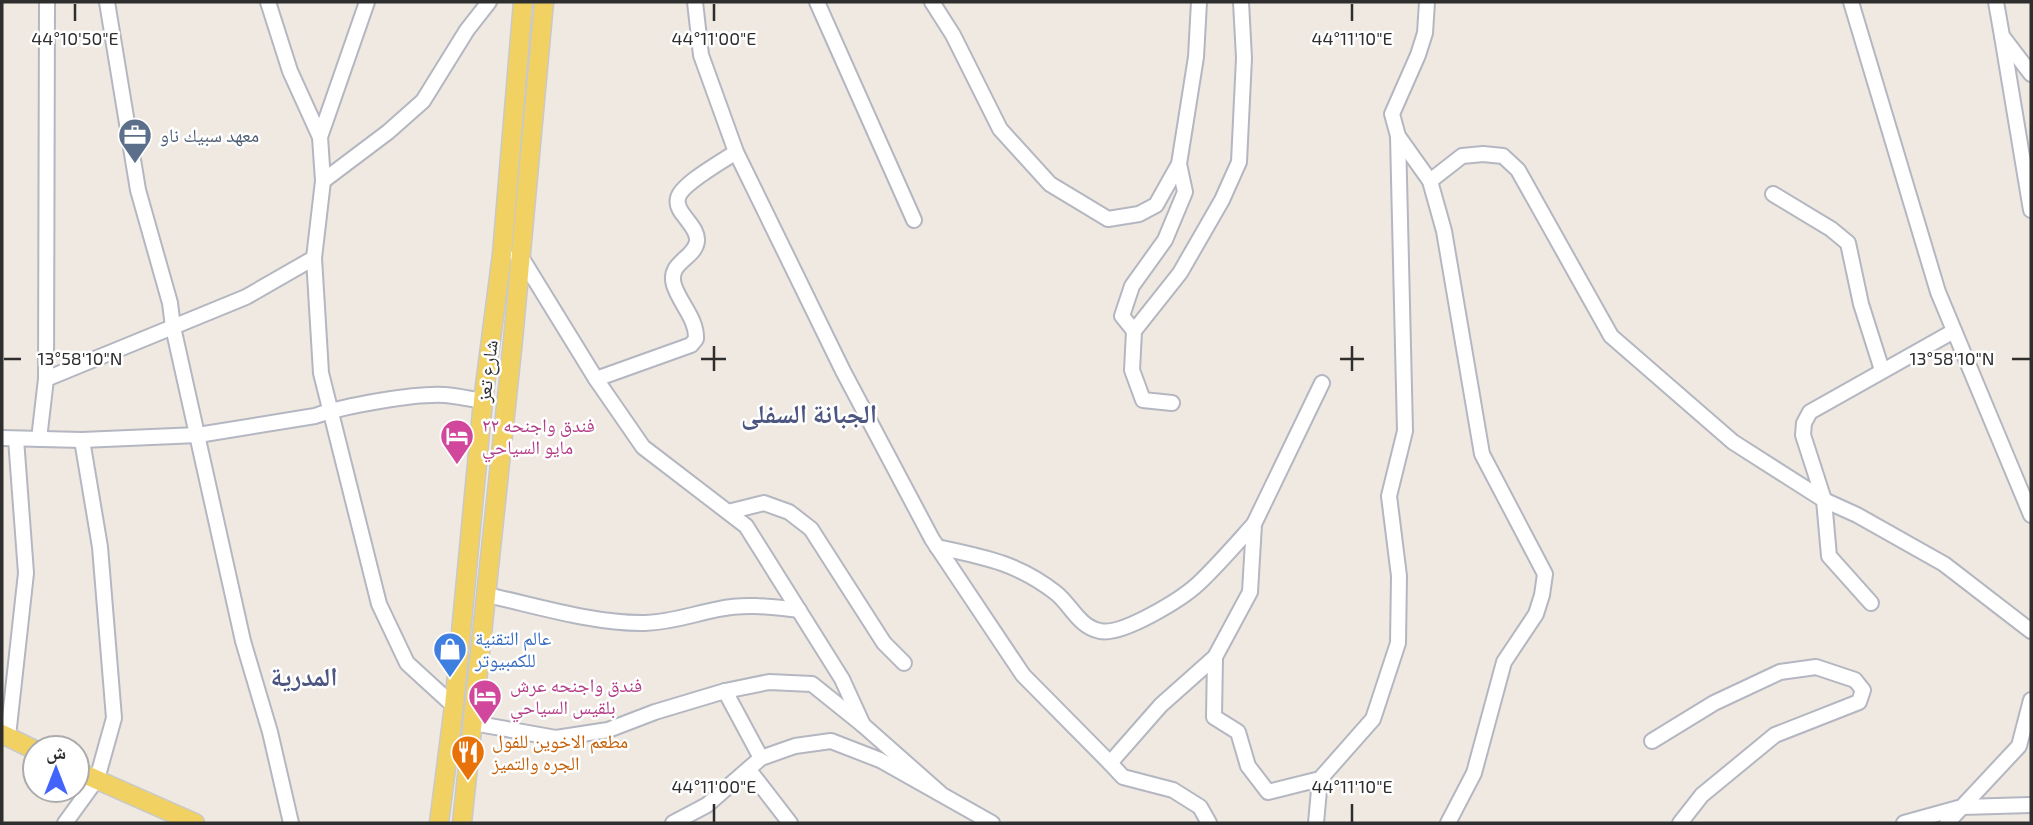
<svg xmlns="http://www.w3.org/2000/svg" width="2033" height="825" font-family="'Exo 2','Noto Naskh Arabic',sans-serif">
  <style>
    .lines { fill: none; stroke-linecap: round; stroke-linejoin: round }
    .minor-casing { stroke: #b4b7c1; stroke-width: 18 }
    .major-casing { stroke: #c9c9c9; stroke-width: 21 }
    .minor { stroke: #fff; stroke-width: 14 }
    .major { stroke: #f2d163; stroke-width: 18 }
    .ticks { fill: none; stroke: #2e2e2e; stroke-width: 2.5 }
    .labels { text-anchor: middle; stroke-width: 5; stroke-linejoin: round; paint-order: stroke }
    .service-label { font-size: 19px; fill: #4e5e75; stroke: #fff; text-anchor: start }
    .street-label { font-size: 19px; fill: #2e2e2e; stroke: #fff }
    .hotel-label { font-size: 19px; fill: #b23c85; stroke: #fff; text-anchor: start }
    .shop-label { font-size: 19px; fill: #366cbe; stroke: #fff; text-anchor: start }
    .food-label { font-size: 19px; fill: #c56008; stroke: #fff; text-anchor: start }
    .district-label { font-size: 26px; font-weight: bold; fill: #4d5680; stroke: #fff }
    .ticks-label { font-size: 18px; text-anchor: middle; fill: #2e2e2e; stroke: #fff; stroke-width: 5; stroke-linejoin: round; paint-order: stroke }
  </style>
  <rect width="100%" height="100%" fill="#efe9e1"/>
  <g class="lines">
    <g class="minor-casing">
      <g id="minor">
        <path d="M107,2l31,188 32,113 3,24 70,314 27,91 21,91"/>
        <path d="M268,2l22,69 30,66 3,44 -9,77 7,115 58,231 28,59 47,43"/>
        <path d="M695,2l6,53 35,97 107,219 89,168 91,136 87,88 13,14 50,13 27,17 9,16"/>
        <path d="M817,2l97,218"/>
        <path d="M932,2l21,33 47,94 50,55 58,35 31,-5 17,-9 23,-41 17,-107 3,-55"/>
        <path d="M1427,2l-2,31 -7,22 -26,59 6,22 32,45 14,50 38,223 63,120 -3,21 -6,19 -32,48 -30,111 -26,50"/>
        <path d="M1851,2l87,290 93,223"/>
        <path d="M1996,2l6,34 29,38"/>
        <path d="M2002,36l29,174"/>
        <path d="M320,137l47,-135"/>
        <path d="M323,181l65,-49 35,-31 44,-71 22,-28"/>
        <path d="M1430,181l32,-25 21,-2 20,2 15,14 93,166 122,106 91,58 33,15 87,49 87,67"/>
        <path d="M1773,194l58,35 17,14 13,61 21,66"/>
        <path d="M517,256l4,1 75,122 47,68 103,79 96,153 21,46"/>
        <path d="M1134,331l-12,-15 10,-30 33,-46 20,-48 -6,-28"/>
        <path d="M46,379l200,-82 68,-39"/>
        <path d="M596,379l95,-34 5,-6c1,-20 -16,-35 -22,-54 -7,-23 21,-26 23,-44 1,-9 -7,-17 -12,-24 -4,-5 -9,-11 -7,-19 3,-14 45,-37 58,-46"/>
        <path d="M1172,403l-29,-3 -11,-30 2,-39 46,-58 42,-73 17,-38 5,-104 -3,-56"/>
        <path d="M2,438l80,2 116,-5 117,-19c28,-10 100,-23 130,-21 13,1 25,4 38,6"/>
        <path d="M39,439l7,-60 1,-377"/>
        <path d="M728,512l36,-9 25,9 22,17 73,114 20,20"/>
        <path d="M937,547c47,10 81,16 119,46 15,12 23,34 44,38 22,5 82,-32 99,-48 19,-18 37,-39 55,-59"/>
        <path d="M487,595c50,11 108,29 158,28 28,-1 48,-9 74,-14 27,-6 53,-2 80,1"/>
        <path d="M1871,603l-42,-47 -5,-56 -21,-65 1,-12 6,-11 144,-81"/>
        <path d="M1215,657l-1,60 24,15 10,34 20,26 52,-13 53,-60 25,-76 1,-67 -10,-80 16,-65 -7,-295"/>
        <path d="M725,691l36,67"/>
        <path d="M473,723l83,15 52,-8 47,-18 70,-21 44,-9 43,2 51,41 77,68"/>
        <path d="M8,736l18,-163 -10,-134"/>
        <path d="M1652,741l62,-38 66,-31 36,-5 39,13 8,10 -4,12 -84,33 -73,60 -22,28"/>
        <path d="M1110,763l51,-58 54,-48 35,-65 4,-68 68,-141"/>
        <path d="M749,770l41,53"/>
        <path d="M65,823l32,-44 17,-61 -14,-171 -18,-107"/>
        <path d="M673,823l34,-18 54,-47 34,-12 36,-5 49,19 112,63"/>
        <path d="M1316,823l4,-44"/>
        <path d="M1904,823l58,-16 57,-61 12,-46"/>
        <path d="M1947,823l15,-16 69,-2"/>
      </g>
    </g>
    <g class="major-casing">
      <g id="major">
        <path d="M2,734l33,16"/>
        <path d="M77,771l118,52"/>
        <path d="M439,823l15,-117 29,-305 19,-147 21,-252"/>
        <path d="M462,823l51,-483 31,-338"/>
      </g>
    </g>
    <use href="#minor" class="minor"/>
    <use href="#major" class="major"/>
  </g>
  <path class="ticks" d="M75,4v17M714,4v17M1352,4v17M714,346v25M1352,346v25M4,359h17M701,359h25M1340,359h24M2012,359h18M714,804v18M1352,804v18"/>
  <defs>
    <g id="office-pin" transform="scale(1.75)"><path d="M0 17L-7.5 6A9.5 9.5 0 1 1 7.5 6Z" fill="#5c6f8a" stroke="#fff"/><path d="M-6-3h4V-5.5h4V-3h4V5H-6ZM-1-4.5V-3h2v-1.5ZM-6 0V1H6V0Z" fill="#fff"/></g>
    <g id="hotel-pin" transform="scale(1.75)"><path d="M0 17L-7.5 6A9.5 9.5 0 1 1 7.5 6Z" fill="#d1479c" stroke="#fff"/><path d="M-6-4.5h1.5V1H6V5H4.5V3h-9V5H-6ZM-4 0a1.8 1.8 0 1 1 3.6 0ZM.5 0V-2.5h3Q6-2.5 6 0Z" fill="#fff"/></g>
    <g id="shop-pin" transform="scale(1.75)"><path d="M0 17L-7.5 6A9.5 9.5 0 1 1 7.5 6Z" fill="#3f7fe0" stroke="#fff"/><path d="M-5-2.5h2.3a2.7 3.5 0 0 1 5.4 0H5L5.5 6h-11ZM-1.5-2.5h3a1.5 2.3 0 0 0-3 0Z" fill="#fff"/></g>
    <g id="restaurant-pin" transform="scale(1.75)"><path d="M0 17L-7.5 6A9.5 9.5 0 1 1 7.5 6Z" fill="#e8710a" stroke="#fff"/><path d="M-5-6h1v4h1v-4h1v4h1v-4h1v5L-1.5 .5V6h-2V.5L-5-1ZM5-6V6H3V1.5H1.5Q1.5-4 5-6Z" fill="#fff"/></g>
  </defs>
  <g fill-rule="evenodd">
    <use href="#office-pin" x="135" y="135"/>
    <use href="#hotel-pin" x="457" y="436"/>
    <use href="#shop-pin" x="450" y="649"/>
    <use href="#hotel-pin" x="485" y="696"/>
    <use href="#restaurant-pin" x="468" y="752"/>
  </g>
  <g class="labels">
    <g class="service-label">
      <text x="160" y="142">معهد سبيك ناو</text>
    </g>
    <g class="street-label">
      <text transform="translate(487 371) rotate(-83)" y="7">شارع تعز</text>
    </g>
    <g class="hotel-label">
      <text x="482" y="432">فندق واجنحه ٢٢<tspan x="482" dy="22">مايو السياحي</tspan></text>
      <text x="510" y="692">فندق واجنحه عرش<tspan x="510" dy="22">بلقيس السياحي</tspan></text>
    </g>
    <g class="shop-label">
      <text x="475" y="645">عالم التقنية<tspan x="475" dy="22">للكمبيوتر</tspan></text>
    </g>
    <g class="food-label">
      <text x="492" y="748">مطعم الاخوين للفول<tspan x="492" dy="22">الجره والتميز</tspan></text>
    </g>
    <g class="district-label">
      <text x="809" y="423">الجبانة السفلى</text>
      <text x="304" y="686">المدرية</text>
    </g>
  </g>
  <g class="ticks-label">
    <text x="75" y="45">44°10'50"E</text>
    <text x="714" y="45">44°11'00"E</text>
    <text x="1352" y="45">44°11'10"E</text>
    <text x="80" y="365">13°58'10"N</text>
    <text x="1952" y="365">13°58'10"N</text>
    <text x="714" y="793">44°11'00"E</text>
    <text x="1352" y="793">44°11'10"E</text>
  </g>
  <rect width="2033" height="825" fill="none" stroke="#2e2e2e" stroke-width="7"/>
  <g transform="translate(56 769)"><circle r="33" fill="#ffffff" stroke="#ababab" stroke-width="2"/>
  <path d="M0-5L12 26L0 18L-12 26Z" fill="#4264fb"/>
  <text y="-10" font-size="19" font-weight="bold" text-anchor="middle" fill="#2e2e2e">ش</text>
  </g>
</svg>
